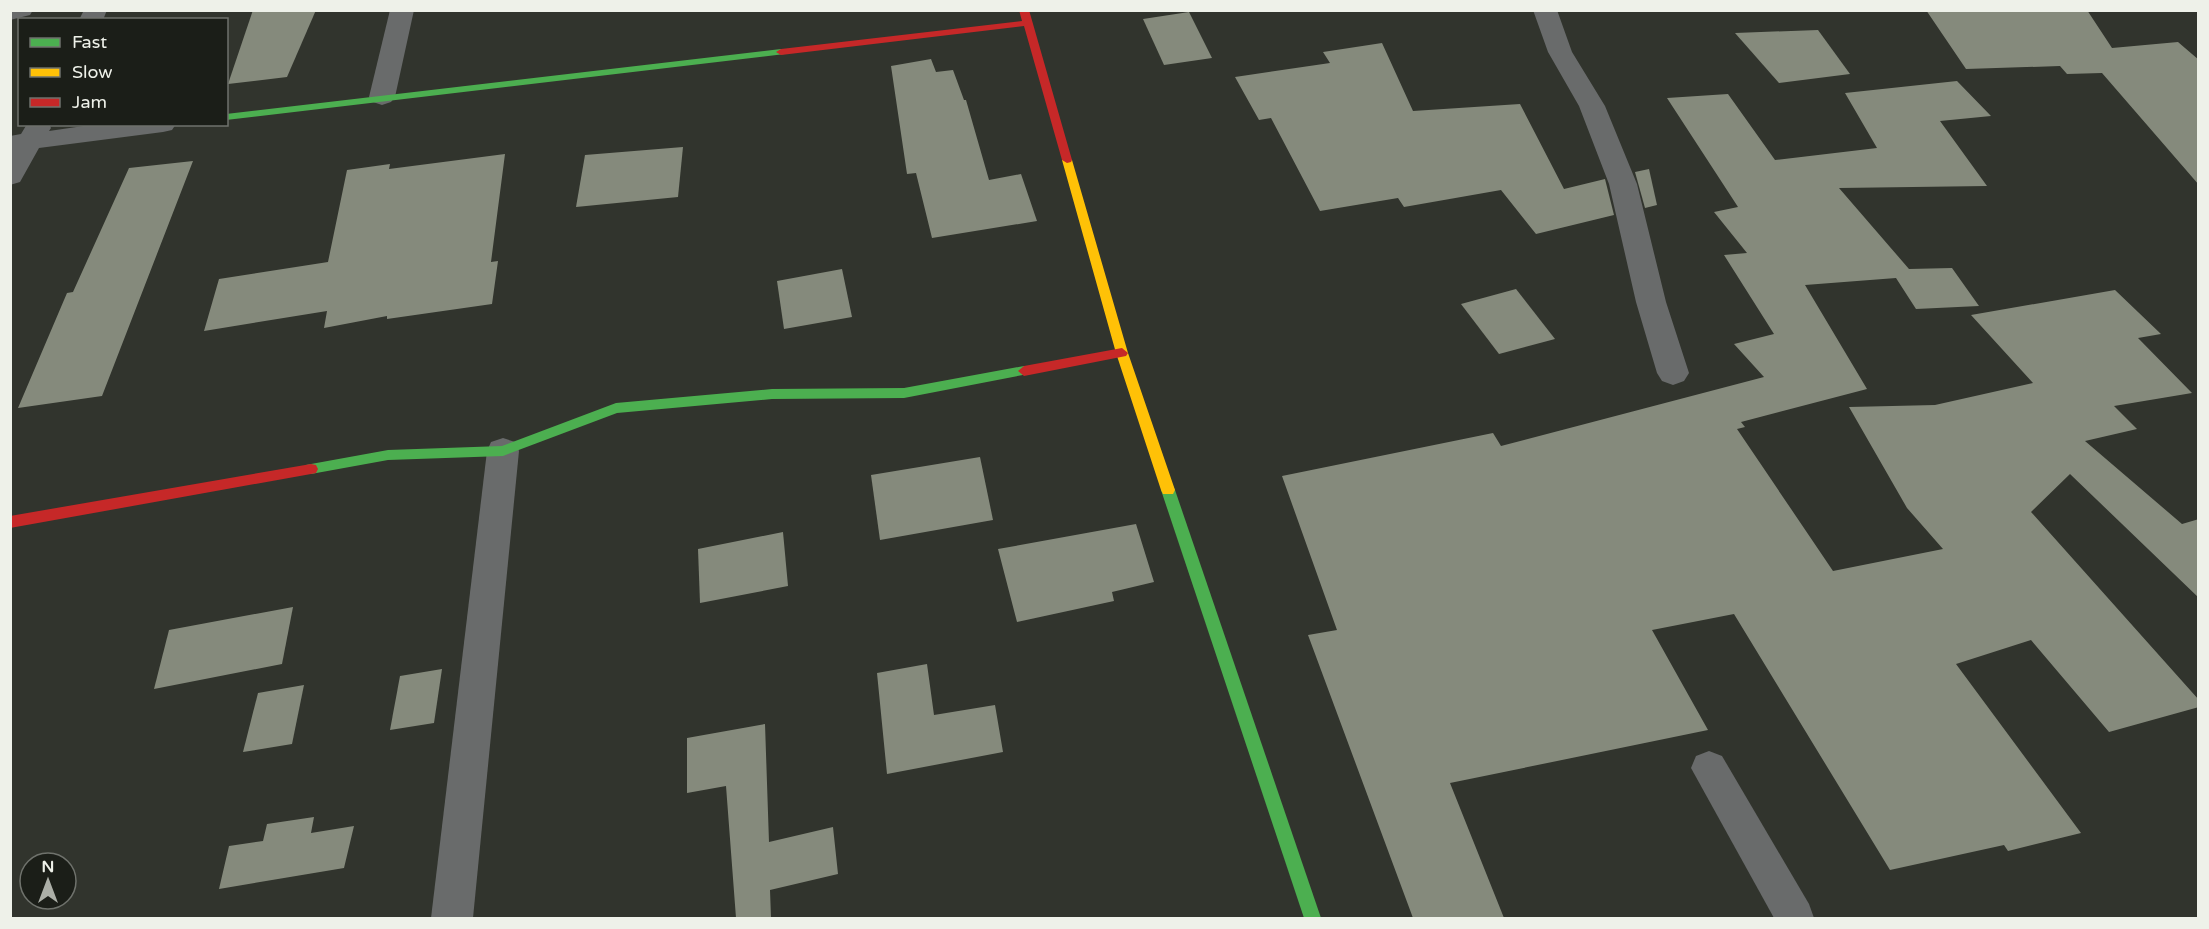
<svg xmlns="http://www.w3.org/2000/svg" width="2209" height="929" font-family="'Varela Round',sans-serif">
  <style>
    .building { fill: #858a7c }
    .lines { fill: none; stroke-linecap: round; stroke-linejoin: round }
    .lane { fill: #696b6b; fill-rule: evenodd }
    .street { fill: #696b6b; fill-rule: evenodd }
    .fast { fill: #4caf50; fill-rule: evenodd }
    .slow { fill: #ffc107; fill-rule: evenodd }
    .jam { fill: #c62828; fill-rule: evenodd }
  </style>
  <rect width="100%" height="100%" fill="#31342d"/>
  <g class="building">
    <path d="M253,10h63l-29,67 -59,7z"/>
    <path d="M1926,10h161l25,38 66,-6 21,18v125l-97,-112 -35,1 -7,-8 -94,3z"/>
    <path d="M1189,12l23,46 -48,7 -21,-46z"/>
    <path d="M1818,30l32,44 -71,9 -44,-50z"/>
    <path d="M1382,43l31,68 107,-7 44,85 41,-10 9,36 -78,19 -35,-44 -97,17 -6,-9 -78,13 -49,-93 -12,2 -24,-43 95,-14 -7,-11z"/>
    <path d="M931,59l5,13 17,-2 11,30h2l23,80 32,-6 16,47 -105,17 -16,-65 -9,1 -16,-108z"/>
    <path d="M1957,81l34,35 -51,5 47,65 -148,2 70,81 43,-1 27,38 -63,3 -20,-31 -91,7 62,104 -126,33 4,5 -8,2 96,142 110,-22 -36,-41 -58,-101 86,-2 98,-22 -62,-68 144,-25 46,44 -23,4 54,55 -78,13 23,23 -52,12 97,83 17,-5v79l-129,-124 -39,38 168,188v7l-90,25 -78,-92 -75,24 125,169 -73,18 -4,-6 -114,25 -156,-256 -82,16 56,100 -258,53 54,135h-91l-105,-283 29,-5 -55,-154 211,-43 8,13 263,-69 -30,-33 40,-10 -50,-79 23,-2 -33,-41 24,-5 -71,-109 61,-4 47,66 102,-12 -32,-55z"/>
    <path d="M683,147l-5,50 -102,10 9,-52z"/>
    <path d="M505,154l-14,108 7,-1 -6,43 -105,15v-3l-63,12 3,-17 -123,20 15,-52 109,-17 19,-92 43,-6 -1,5z"/>
    <path d="M193,161l-91,235 -84,12 49,-115 6,-1 56,-124z"/>
    <path d="M1649,169l8,36 -12,3 -10,-36z"/>
    <path d="M842,269l10,48 -68,12 -7,-48z"/>
    <path d="M1516,289l39,50 -56,15 -38,-50z"/>
    <path d="M980,457l13,63 -113,20 -9,-65z"/>
    <path d="M1136,524l18,58 -42,10 2,9 -97,21 -19,-73z"/>
    <path d="M783,532l5,54 -88,17 -2,-54z"/>
    <path d="M293,607l-11,57 -128,25 15,-59z"/>
    <path d="M927,664l7,51 61,-10 8,47 -116,22 -10,-101z"/>
    <path d="M442,669l-8,54 -44,7 10,-54z"/>
    <path d="M304,685l-12,59 -49,8 15,-59z"/>
    <path d="M765,724l4,118 64,-15 5,47 -68,16 1,28h-35l-10,-132 -39,7v-55z"/>
    <path d="M314,817l-3,16 43,-7 -10,42 -125,21 10,-43 34,-5 4,-17z"/>
  </g>
  <g class="lines">
    <path class="lane" d="M1709,751l13,5 87,148 5,14h-40l-83,-150 5,-12z"/>
    <g class="street">
      <path d="M10,10h23l-3,5 -20,5z"/>
      <path d="M84,10h23l-4,10h-24z"/>
      <path d="M390,10h24l-19,87 -4,5 -9,3 -9,-3 -4,-5z"/>
      <path d="M1533,10h24l15,42 33,54 32,78 29,118 23,71 -5,8 -11,4 -11,-4 -5,-8 -21,-71 -27,-118 -30,-78 -31,-54z"/>
      <path d="M27,124h22l2,4 -2,3 48,-7h79l-4,6 -9,2 -124,16 -19,34 -10,3v-49l11,-2z"/>
      <path d="M503,438l12,4 4,9 -46,467h-42l56,-467 4,-9z"/>
    </g>
    <g class="fast">
      <path d="M781,49l4,1v4l-559,66v-6z"/>
      <path d="M1024,366l4,2 2,3 -2,3 -124,24 -132,1 -155,14 -114,43 -115,4 -77,14 -5,-1 -2,-4 2,-4 5,-1 77,-14 114,-4 114,-43 156,-14 132,-1z"/>
      <path d="M1168,485l5,1 2,4 146,428h-17l-143,-428 2,-4z"/>
    </g>
    <path class="slow" d="M1067,157l5,3 56,193 47,137 -2,4h-10l-2,-4 -45,-137 -54,-193z"/>
    <g class="jam">
      <path d="M1019,10h10l43,150 -1,2 -4,1 -5,-3 -38,-134 -243,29 -5,-3 5,-3 241,-28z"/>
      <path d="M1122,348l6,5 -2,3 -102,20 -6,-5 6,-5z"/>
      <path d="M311,464l5,1 2,4 -2,4 -5,1 -301,54v-12z"/>
    </g>
  </g>
  <rect width="2209" height="929" fill="none" stroke="#eef1e9" stroke-width="24"/>
  <rect x="18" y="18" width="210" height="108" fill="#1b1e18" stroke="#6f726c" stroke-width="1.5"/>
  <rect x="30" y="38" width="30" height="9" fill="#4caf50" stroke="#6f726c" stroke-width="1.5"/>
  <text x="72" y="48" font-size="18" fill="#eef1e9">Fast</text>
  <rect x="30" y="68" width="30" height="9" fill="#ffc107" stroke="#6f726c" stroke-width="1.5"/>
  <text x="72" y="78" font-size="18" fill="#eef1e9">Slow</text>
  <rect x="30" y="98" width="30" height="9" fill="#c62828" stroke="#6f726c" stroke-width="1.5"/>
  <text x="72" y="108" font-size="18" fill="#eef1e9">Jam</text>
  <g transform="translate(48 881)"><circle r="28" fill="#1b1e18" stroke="#6f726c" stroke-width="1.5"/>
  <path d="M0-4.5L10 22L0 15L-10 22Z" fill="#acafa7"/>
  <text y="-9" font-size="16" font-weight="bold" text-anchor="middle" fill="#eef1e9">N</text>
  </g>
</svg>
